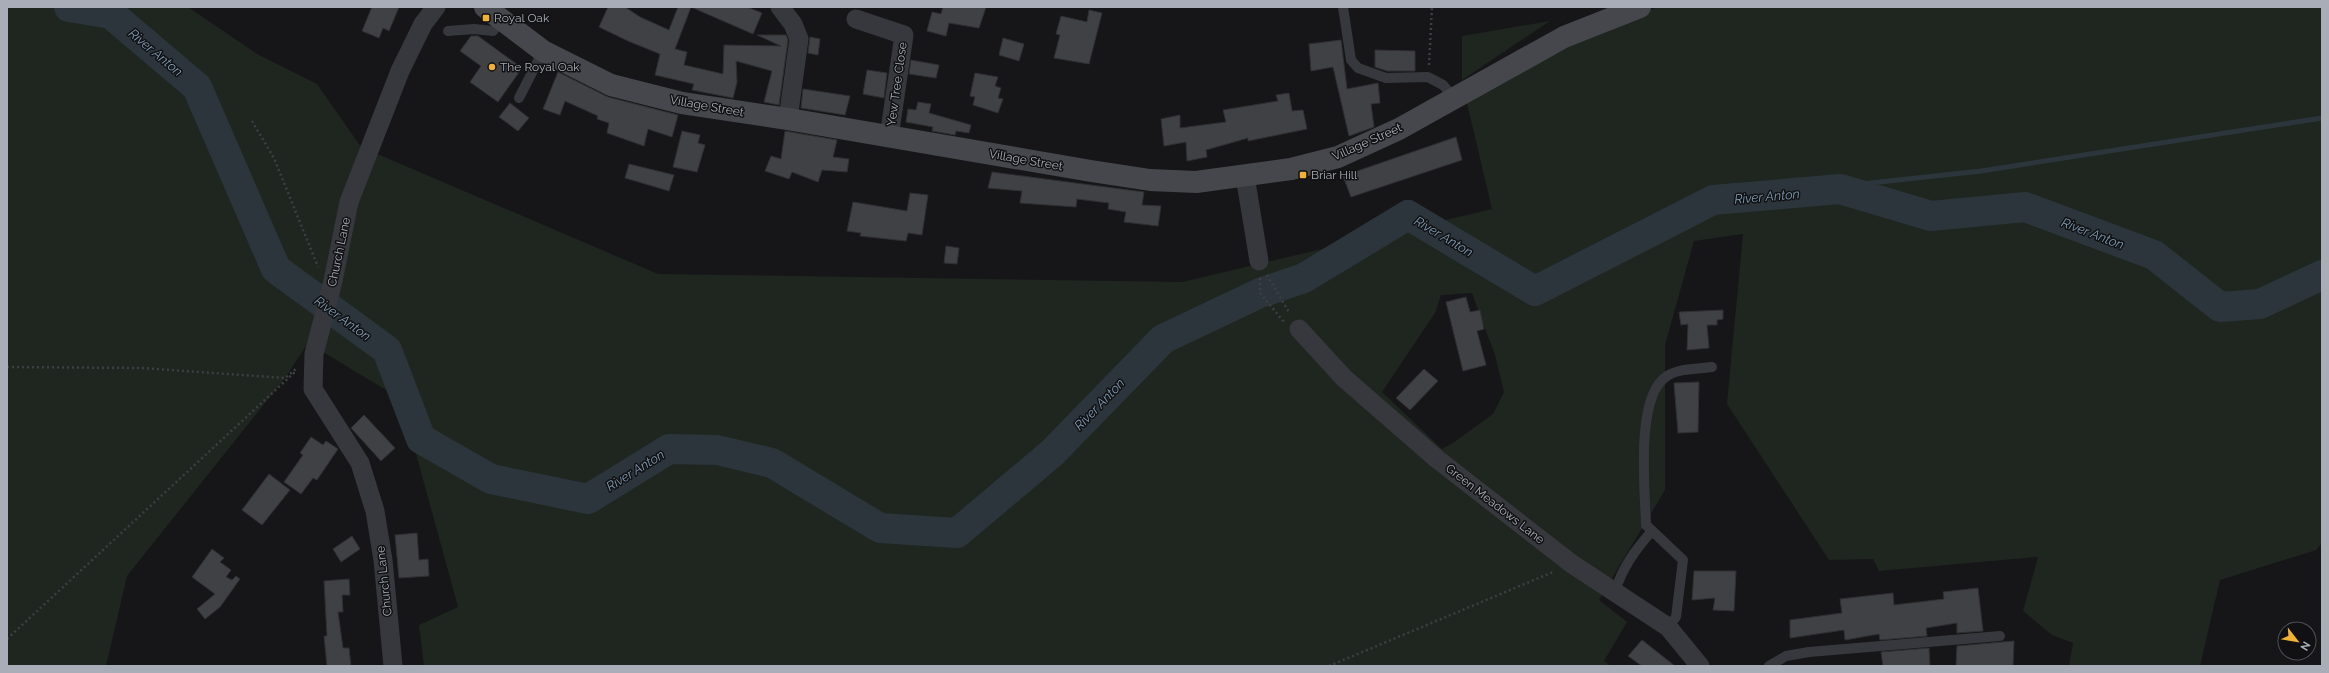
<svg xmlns="http://www.w3.org/2000/svg" width="2329" height="673" font-family="Raleway,sans-serif">
  <style>
    .green { fill: #1e261f; fill-rule: evenodd }
    .lines { fill: none; stroke-linecap: round; stroke-linejoin: round }
    .stream { stroke: #2c353c; stroke-width: 5 }
    .river { stroke: #2c353c; stroke-width: 30 }
    .building { fill: #404145; stroke: #303034 }
    .path { stroke: #3d3f44; stroke-width: 2.5; stroke-dasharray: 2 3; stroke-linecap: butt }
    .lane { stroke: #37383d; stroke-width: 10 }
    .street { stroke: #37383d; stroke-width: 19 }
    .secondary { stroke: #45474d; stroke-width: 22 }
    .poi-dot { fill: #f2b134; stroke: #111113; stroke-width: 1.5 }
    .labels { text-anchor: middle; stroke-width: 3; stroke-linejoin: round; paint-order: stroke }
    .poi-label { font-size: 12px; fill: #a8adb8; stroke: #111113; text-anchor: start }
    .street-label { font-size: 12px; fill: #a8adb8; stroke: #111113 }
    .water-label { font-size: 13px; font-style: italic; fill: #7f9bb3; stroke: #111113 }
  </style>
  <rect width="100%" height="100%" fill="#161618"/>
  <g class="green">
    <path d="M7,7h181l69,47 60,30 44,63 297,127 524,8 310,-73 -25,-106 41,-30 137,-62 14,-4h663v536l-6,7 -96,30 -20,86h-131l4,-23 -21,-8 -29,-24 15,-54 -159,14 -6,-12 -44,1 -102,-156 16,-170 -49,7 -29,104v145l-66,110 28,22 -23,39 7,5h-1187l-5,-41 39,-18 -57,-208 -93,-56 -23,35 -158,198 -21,90h-99zM1472,293l23,62 9,37 -11,22 -40,29 -11,6 -60,-57 53,-79 6,-18z"/>
    <path d="M1550,21l-88,59v-44z"/>
  </g>
  <g class="lines">
    <path class="stream" d="M1713,200l268,-29 341,-53"/>
    <path class="river" d="M69,7l42,7 86,73 79,182 111,81 34,89 70,40 97,20 81,-50 48,1 55,13 108,65 77,5 95,-80 111,-114 97,-46 44,-15 104,-63 127,76 178,-91 127,-11 91,27 94,-9 129,48 66,52 40,-3 62,-29"/>
  </g>
  <g class="building">
    <path d="M372,7h27l-10,24 -6,-3 -4,10 -17,-7z"/>
    <path d="M608,7h17l15,10 29,13 9,-23h69l15,6 -9,21 -62,-27 -16,42 12,3 -3,13 39,9 1,-29 57,1 -24,-11h29l2,5 -9,65 -15,-3 8,-31 -36,-10 1,21 -4,16 -41,-8 2,-6 -39,-9 5,-21 -32,-13 -29,-14z"/>
    <path d="M943,7h43l-7,21 -30,-5 -3,13 -19,-5 5,-19 9,2z"/>
    <path d="M1089,10l13,3 -13,51 -35,-6 6,-23 -4,-1 5,-18 26,6z"/>
    <path d="M471,36h7l44,32 -24,34 -28,-20 11,-16 -21,-15z"/>
    <path d="M810,37l10,2 -2,16 -10,-2z"/>
    <path d="M1003,38l21,6 -5,17 -20,-6z"/>
    <path d="M1341,40l6,49 31,-6 2,20 -9,1 3,23 -25,9 -16,-69 -22,4 -2,-27z"/>
    <path d="M1375,50l40,1v20h-28l-12,-4z"/>
    <path d="M911,60l28,5 -3,13 -27,-4z"/>
    <path d="M867,70l20,3 -3,25 -21,-4z"/>
    <path d="M558,72l50,25 70,18 -6,22 -24,-8 -4,17 -37,-13 2,-10 -12,-4 1,-3 -33,-15 -5,14 -17,-6z"/>
    <path d="M975,73l23,4 -3,9 6,2 -3,10 5,1 -5,14 -25,-8 2,-8 -5,-1z"/>
    <path d="M803,89l47,7 -5,19 -44,-7z"/>
    <path d="M1289,93l3,18 11,-1 4,19 -59,12v-3l-42,12 1,7 -20,4 -1,-19 -22,4 -3,-27 19,-4v13l46,-6 -3,-12 55,-9 -2,-6z"/>
    <path d="M918,102l13,2 -2,9 42,12 -2,8 -13,-2 -1,4 -23,-4 1,-4 -27,-5 2,-13 8,1z"/>
    <path d="M510,103l19,15 -11,13 -19,-14z"/>
    <path d="M682,131l18,4 -2,8 7,2 -8,27 -24,-5z"/>
    <path d="M785,131l52,9 -4,17 16,2 -2,13 -25,-2 -4,12 -26,-10 -3,7 -24,-8 6,-15 10,3z"/>
    <path d="M1456,137l6,23 -111,37 -8,-21z"/>
    <path d="M629,164l45,11 -5,16 -44,-13z"/>
    <path d="M992,172l152,20 -2,13 19,1 -3,20 -34,-4 2,-10 -18,-3 1,-6 -32,-4 -1,8 -56,-4 2,-12 -34,-3z"/>
    <path d="M910,193l18,2 -6,40 -14,-2 -2,8 -46,-5 1,-3 -14,-2 6,-29 54,9z"/>
    <path d="M946,246l13,2 -2,16 -13,-1z"/>
    <path d="M1466,297l4,15 10,-2 4,19 -7,2 9,34 -23,6 -17,-69z"/>
    <path d="M1723,310v9l-6,1v5h-10l2,23 -22,2 1,-26 -7,1 -2,-13z"/>
    <path d="M1424,369l14,12 -28,29 -14,-12z"/>
    <path d="M1699,382l-1,50 -20,1 -4,-50z"/>
    <path d="M364,415l31,33 -14,13 -30,-33z"/>
    <path d="M311,437l12,8 3,-4 12,8 -21,31 -4,-2 -12,16 -17,-12 19,-27 -3,-2z"/>
    <path d="M269,474l21,16 -28,35 -20,-15z"/>
    <path d="M417,533l2,27 9,-1 1,17 -30,2 -4,-43z"/>
    <path d="M352,536l8,13 -19,13 -8,-13z"/>
    <path d="M212,549l12,9 -4,4 11,8 -5,7 6,3 4,-4 4,3 -20,28 -15,12 -8,-10 18,-15 -23,-17z"/>
    <path d="M1694,571h42l-2,40 -21,-1 2,-12 -23,2z"/>
    <path d="M349,579l1,16h-8l1,17h-5l5,36h6l2,18h-24l-3,-30h3l-3,-55z"/>
    <path d="M1978,588l5,43 -26,2v-10l-31,5 1,8 -47,4 -1,-6 -34,6 -1,-10 -54,8v-18l52,-7 -2,-14 53,-6 1,12 50,-6 -1,-7z"/>
    <path d="M1642,640l33,26h-33l-14,-10z"/>
    <path d="M2014,641l-1,25h-57l1,-20z"/>
    <path d="M1929,648l1,18h-47l-2,-14z"/>
  </g>
  <g class="lines">
    <g class="path">
      <path d="M1429,65l3,-58"/>
      <path d="M252,121l22,37 44,109"/>
      <path d="M1267,275l23,39"/>
      <path d="M1260,278v15l24,29"/>
      <path d="M7,367l135,1 143,10 12,-10"/>
      <path d="M7,639l289,-268"/>
      <path d="M1329,666l224,-94"/>
    </g>
    <g class="lane">
      <path d="M1343,7l8,53 7,8 28,10 42,-1 15,8 11,13"/>
      <path d="M448,31l26,-2 19,2 9,-12"/>
      <path d="M519,98l24,-47"/>
      <path d="M1615,591c8,-24 20,-41 37,-60"/>
      <path d="M1668,627l8,-10 7,-57 -37,-35c-1,-35 -11,-129 21,-149 13,-8 31,-7 45,-9"/>
      <path d="M1769,666l17,-10 23,-4 191,-16"/>
    </g>
    <g class="street">
      <path d="M780,7l13,17 6,15 -11,80"/>
      <path d="M856,19l48,16 -15,102"/>
      <path d="M1245,176l14,85"/>
      <path d="M1299,329l45,49 93,81 135,105 96,63 32,39"/>
      <path d="M393,666l-10,-106 -8,-49 -15,-48 -47,-74 1,-35 19,-73 16,-79 51,-131 23,-47 13,-17"/>
    </g>
    <path class="secondary" d="M485,7l58,44 68,34 71,18 106,16 303,52 59,9 46,2 95,-13 47,-12 61,-28 165,-92 76,-30"/>
  </g>
  <g class="poi-dot">
    <rect x="482" y="14" width="8" height="8" rx="2"/>
    <circle cx="492" cy="67" r="4"/>
    <rect x="1299" y="171" width="8" height="8" rx="2"/>
  </g>
  <g class="labels">
    <g class="poi-label">
      <text x="494" y="22">Royal Oak</text>
      <text x="500" y="71">The Royal Oak</text>
      <text x="1311" y="179">Briar Hill</text>
    </g>
    <g class="street-label">
      <text transform="translate(897 84) rotate(-82)" y="4">Yew Tree Close</text>
      <text transform="translate(707 106) rotate(10)" y="4">Village Street</text>
      <text transform="translate(1367 142) rotate(-24)" y="4">Village Street</text>
      <text transform="translate(1026 160) rotate(10)" y="4">Village Street</text>
      <text transform="translate(339 252) rotate(-78)" y="4">Church Lane</text>
      <text transform="translate(1495 504) rotate(38)" y="4">Green Meadows Lane</text>
      <text transform="translate(384 581) rotate(-96)" y="4">Church Lane</text>
    </g>
    <g class="water-label">
      <text transform="translate(156 52) rotate(40)" y="5">River Anton</text>
      <text transform="translate(1767 196) rotate(-5)" y="5">River Anton</text>
      <text transform="translate(2093 233) rotate(21)" y="5">River Anton</text>
      <text transform="translate(1444 236) rotate(31)" y="5">River Anton</text>
      <text transform="translate(343 318) rotate(36)" y="5">River Anton</text>
      <text transform="translate(1099 404) rotate(-46)" y="5">River Anton</text>
      <text transform="translate(635 470) rotate(-32)" y="5">River Anton</text>
    </g>
  </g>
  <rect width="2329" height="673" fill="none" stroke="#a8adb8" stroke-width="16"/>
  <g transform="translate(2297 641) rotate(121)"><circle r="19" fill="#111113" stroke="#4d4f55"/>
  <path d="M0-3L7 15L0 10L-7 15Z" fill="#f2b134"/>
  <text y="-6" font-size="11" font-weight="bold" text-anchor="middle" fill="#a8adb8">N</text>
  </g>
</svg>
